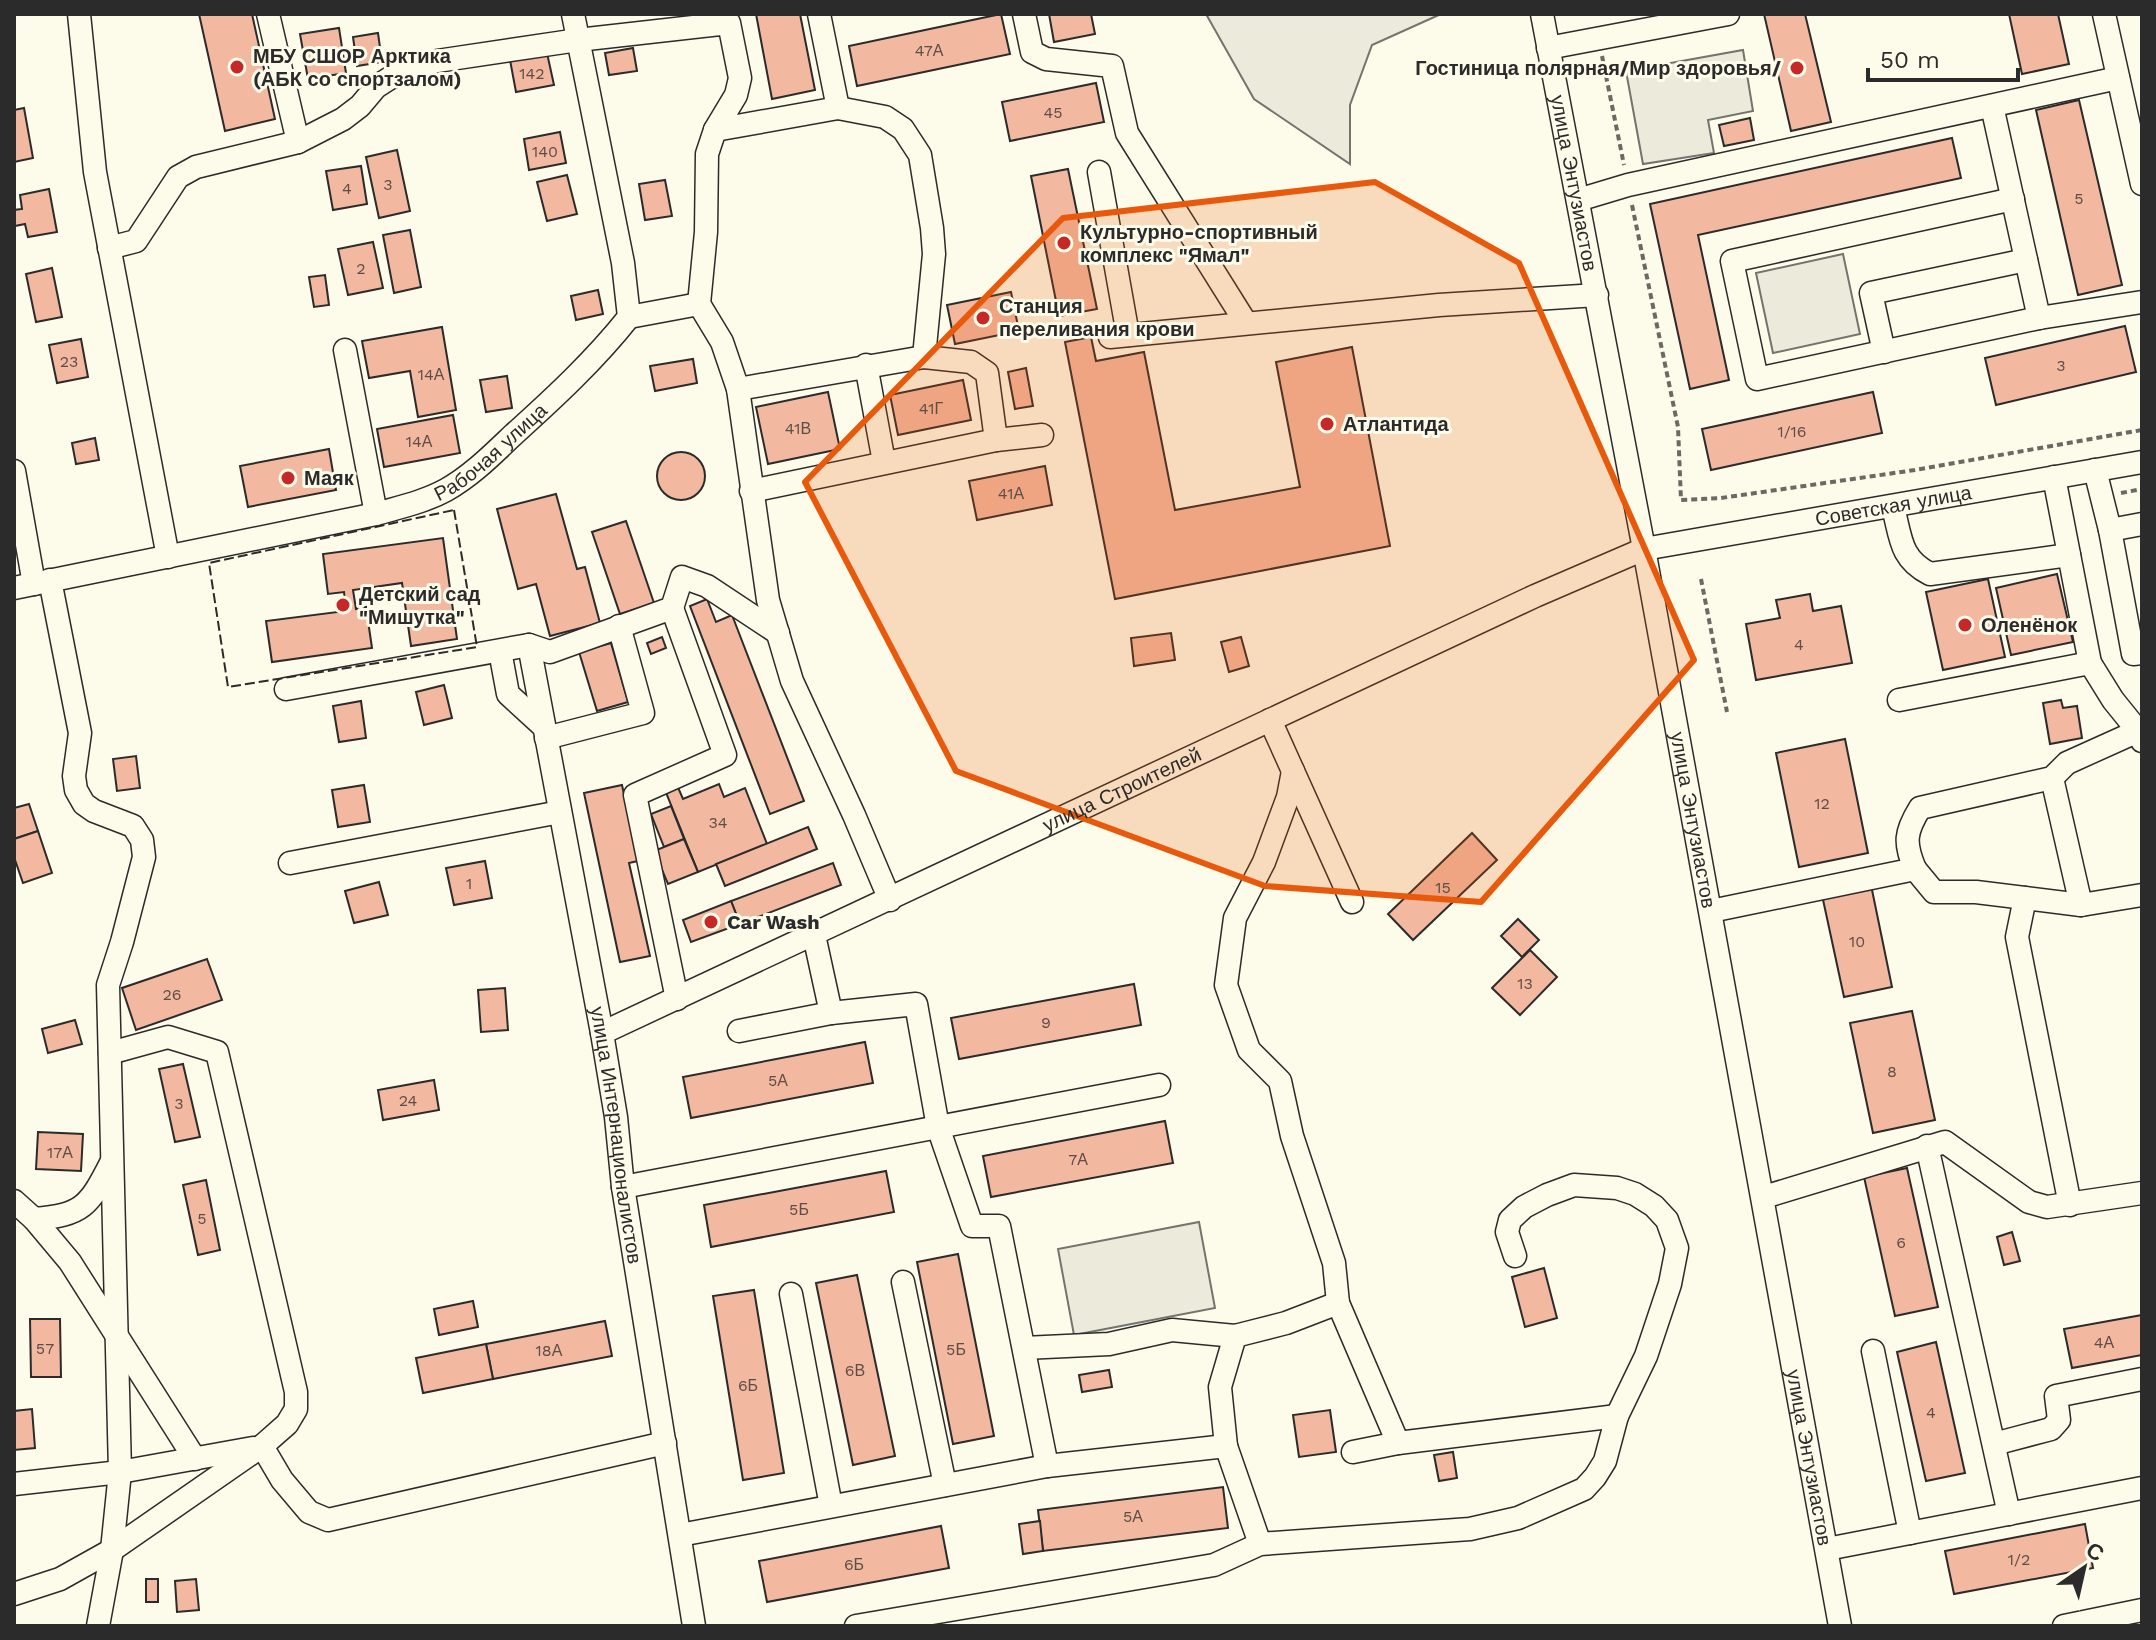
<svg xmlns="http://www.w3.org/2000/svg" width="2156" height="1640" font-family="'Work Sans',sans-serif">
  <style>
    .green { fill: #ecebdb; stroke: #74746e; stroke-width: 2 }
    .building { fill: #f2b8a0; stroke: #2b2b2b; stroke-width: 2 }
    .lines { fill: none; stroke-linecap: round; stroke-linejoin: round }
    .minor-casing { stroke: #2b2b2b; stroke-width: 25 }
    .path { stroke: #6a6964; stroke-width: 4; stroke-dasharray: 6 4; stroke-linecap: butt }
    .minor { stroke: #fdfbea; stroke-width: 22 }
    .fence { stroke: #2b2b2b; stroke-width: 2; stroke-dasharray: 10 4; stroke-linecap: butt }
    .marked { fill: #e8590c; fill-opacity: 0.2; stroke: #e8590c; stroke-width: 6; stroke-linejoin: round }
    .poi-dot { fill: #c62828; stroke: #fdfbea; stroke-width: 3 }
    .labels { text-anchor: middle; stroke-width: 6; stroke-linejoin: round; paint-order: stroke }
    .number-label { font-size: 16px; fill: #5d4e48 }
    .poi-label { font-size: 20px; font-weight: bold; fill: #2b2b2b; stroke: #fdfbea; text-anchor: start }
    .street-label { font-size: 20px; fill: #2b2b2b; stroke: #fdfbea }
  </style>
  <rect width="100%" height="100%" fill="#fdfbea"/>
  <g class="green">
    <path d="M1206,14h235l-69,31 -22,60v59l-96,-65z"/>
    <path d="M1743,50l10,61 -45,9 6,33 -71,11 -17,-93z"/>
    <path d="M1843,254l17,80 -87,19 -17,-80z"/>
    <path d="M1199,1222l16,86 -141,27 -16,-86z"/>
  </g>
  <g class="building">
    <path d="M199,14h53l23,105 -50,12z"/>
    <path d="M756,14h44l15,76 -43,9z"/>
    <path d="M1001,14l9,40 -153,32 -8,-40z"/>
    <path d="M1049,14h42l4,20 -41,8z"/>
    <path d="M1764,14h41l26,108 -40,9z"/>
    <path d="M2009,14h49l11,50 -47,10z"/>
    <path d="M339,28l7,45 -38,6 -8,-45z"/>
    <path d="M378,33l4,29 -25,4 -4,-29z"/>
    <path d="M633,48l4,23 -28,4 -4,-22z"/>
    <path d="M547,53l7,32 -38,7 -6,-32z"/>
    <path d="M1096,83l8,39 -94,19 -8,-39z"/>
    <path d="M2079,100l43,185 -44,10 -42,-185z"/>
    <path d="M24,108l9,50 -19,4v-52z"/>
    <path d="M1750,118l4,22 -30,6 -5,-21z"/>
    <path d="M560,132l6,31 -37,7 -5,-31z"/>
    <path d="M1952,138l9,40 -263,57 31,145 -39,9 -40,-185z"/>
    <path d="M397,150l13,61 -31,7 -13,-61z"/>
    <path d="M361,166l6,38 -34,6 -7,-39z"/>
    <path d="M1068,169l29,140 -38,7 -28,-140z"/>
    <path d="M567,175l10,39 -30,7 -10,-39z"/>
    <path d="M665,180l7,36 -27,4 -6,-36z"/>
    <path d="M49,189l8,43 -29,5 -3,-13 -10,2 -1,-16 8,-1 -2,-14z"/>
    <path d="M410,230l11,57 -27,6 -11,-58z"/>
    <path d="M373,242l10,46 -35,7 -10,-46z"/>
    <path d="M52,268l10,49 -26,5 -10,-48z"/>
    <path d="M325,275l4,30 -15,2 -5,-30z"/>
    <path d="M598,290l5,24 -27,6 -5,-24z"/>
    <path d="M1011,292l8,39 -64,13 -8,-39z"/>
    <path d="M2125,326l11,46 -140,33 -11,-47z"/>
    <path d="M442,327l14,83 -38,7 -8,-46 -41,7 -7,-37z"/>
    <path d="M1091,337l5,24 48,-9 31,158 125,-23 -24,-125 76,-15 38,199 -275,53 -50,-257z"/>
    <path d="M81,339l7,38 -31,6 -8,-38z"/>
    <path d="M693,359l4,24 -42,8 -5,-25z"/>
    <path d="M1026,368l7,38 -18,3 -7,-37z"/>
    <path d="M507,376l5,32 -26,4 -6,-32z"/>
    <path d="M963,380l8,40 -73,15 -8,-40z"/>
    <path d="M828,392l12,57 -72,15 -12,-57z"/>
    <path d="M1873,392l9,41 -171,37 -9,-41z"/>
    <path d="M453,415l7,38 -76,14 -7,-38z"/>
    <path d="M95,438l4,22 -23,4 -4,-21z"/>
    <path d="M329,449l7,41 -88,17 -8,-41z"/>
    <circle cx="681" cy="476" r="24"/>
    <path d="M1045,466l7,39 -75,15 -8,-39z"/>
    <path d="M556,494l21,75 8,-2 15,56 -50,13 -14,-52 -18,5 -21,-80z"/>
    <path d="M626,521l28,82 -34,11 -28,-82z"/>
    <path d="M443,538l14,101 -46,7 -9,-63 -49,7 3,19 10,-2 6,41 -100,14 -6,-41 80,-10 -2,-19 -16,2 -5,-40z"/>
    <path d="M2057,574l16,68 -62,13 -15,-67z"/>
    <path d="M1988,579l17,78 -62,13 -17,-78z"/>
    <path d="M1810,594l3,17 28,-5 11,57 -96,17 -10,-56 34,-6 -4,-18z"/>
    <path d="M707,599l9,23 16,-7 72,186 -34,13 -80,-208z"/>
    <path d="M1171,633l4,27 -41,6 -3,-28z"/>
    <path d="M662,637l4,11 -15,6 -4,-11z"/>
    <path d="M1241,637l8,29 -20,6 -8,-30z"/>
    <path d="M611,643l17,59 -31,9 -18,-59z"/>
    <path d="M444,685l8,33 -28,7 -8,-33z"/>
    <path d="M2061,700l2,8 14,-2 5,32 -32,6 -7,-41z"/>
    <path d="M361,701l5,37 -27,4 -6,-36z"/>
    <path d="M1845,739l23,114 -69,14 -23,-114z"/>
    <path d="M136,756l4,32 -23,3 -4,-32z"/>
    <path d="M719,784l5,13 21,-9 22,56 -69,28 -33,-82 12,-5 6,14z"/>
    <path d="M364,785l6,37 -32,5 -6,-37z"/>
    <path d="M622,785l16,76 -9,2 21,93 -30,6 -36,-169z"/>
    <path d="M29,804l9,27 -24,8v-31z"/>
    <path d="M671,806l13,33 -20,8 -13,-33z"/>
    <path d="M808,827l9,22 -92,37 -9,-22z"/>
    <path d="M38,831l14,42 -29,10 -9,-26v-18z"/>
    <path d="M1472,833l25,27 -84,80 -25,-26z"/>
    <path d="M684,839l14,33 -30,12 -14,-33z"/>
    <path d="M485,861l7,37 -38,7 -8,-37z"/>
    <path d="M833,863l8,22 -101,39 -9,-23z"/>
    <path d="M379,882l9,33 -34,8 -9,-32z"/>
    <path d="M1871,885l21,102 -48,10 -22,-102z"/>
    <path d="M731,901l9,23 -49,18 -8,-22z"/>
    <path d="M1518,919l21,21 -17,17 -21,-21z"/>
    <path d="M1530,950l27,27 -37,38 -28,-27z"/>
    <path d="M207,959l15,41 -86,30 -14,-42z"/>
    <path d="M1134,984l7,41 -182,34 -8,-41z"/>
    <path d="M505,988l3,42 -27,2 -3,-42z"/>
    <path d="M1912,1011l23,109 -62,13 -23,-110z"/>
    <path d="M75,1020l7,24 -34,9 -6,-24z"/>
    <path d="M865,1042l8,41 -182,35 -8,-41z"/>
    <path d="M183,1064l17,73 -25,5 -16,-73z"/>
    <path d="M434,1080l5,30 -56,10 -5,-30z"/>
    <path d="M1165,1121l8,42 -182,34 -8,-41z"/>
    <path d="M38,1132l45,2 -2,37 -45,-2z"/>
    <path d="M1907,1168l31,139 -43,9 -31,-139z"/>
    <path d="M886,1171l8,41 -183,35 -7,-42z"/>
    <path d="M206,1180l14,70 -22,5 -15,-70z"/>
    <path d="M2012,1232l8,29 -16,4 -7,-28z"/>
    <path d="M958,1254l36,182 -41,8 -36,-182z"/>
    <path d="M1544,1268l13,50 -32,9 -13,-50z"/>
    <path d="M857,1275l38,181 -42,9 -37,-182z"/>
    <path d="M754,1290l30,183 -41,7 -30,-184z"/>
    <path d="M473,1301l5,26 -39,8 -5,-26z"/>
    <path d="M2142,1315v40l-70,13 -8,-39z"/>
    <path d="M30,1319h30l1,58h-30z"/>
    <path d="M605,1321l7,35 -119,23 -7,-35z"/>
    <path d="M1936,1342l29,131 -39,8 -29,-129z"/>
    <path d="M486,1344l7,35 -70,14 -7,-35z"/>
    <path d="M1109,1370l3,17 -30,5 -3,-17z"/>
    <path d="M32,1409l3,39 -21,2v-39z"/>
    <path d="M1330,1410l6,42 -37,5 -6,-42z"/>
    <path d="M1453,1452l4,26 -18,3 -5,-26z"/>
    <path d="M1223,1487l5,41 -185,23 -5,-41z"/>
    <path d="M1040,1521l3,30 -20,3 -4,-30z"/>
    <path d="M2085,1524l8,44 -139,26 -9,-43z"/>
    <path d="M941,1526l8,42 -182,34 -8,-41z"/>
    <rect x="146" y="1579" width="12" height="23"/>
    <path d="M196,1579l3,31 -22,2 -2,-31z"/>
  </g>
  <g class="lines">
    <g class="minor-casing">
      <g id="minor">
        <path d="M79,14l16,158 73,385"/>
        <path d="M268,14l30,128"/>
        <path d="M819,14l19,94"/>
        <path d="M1024,14l8,38 14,7 66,7 15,67 119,190"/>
        <path id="s1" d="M1542,14l102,535 196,1077"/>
        <path d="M2104,14l38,170"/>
        <path d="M1548,48l180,-34"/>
        <path d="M1992,106l47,212 103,-16"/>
        <path d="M715,130l123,-22 47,9 18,12 17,26 12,73 2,26 -10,103"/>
        <path d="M1099,172l29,163"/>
        <path d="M2013,199l-281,62 25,118 282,-61"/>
        <path d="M1578,200l50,-15 490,-107"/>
        <path d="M109,248l27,-7 42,-64 18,-10 102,-25 45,-23 17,-13 16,-19 14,-9 47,-17 141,-21 151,-17 11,55 -4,17 -21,35 -8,24 -1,78 -7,72"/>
        <path d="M629,317l70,-13 23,38 16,47 30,211 24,81 62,134 36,85"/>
        <path d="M1110,337l329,-32 158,-10"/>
        <path d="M345,350l31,164"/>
        <path d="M1884,352l-13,-59 155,-33"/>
        <path d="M866,365l18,97"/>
        <path d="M738,389l186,-32 47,5 16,11 9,67 -245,51"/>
        <path d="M996,440l46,-5"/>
        <path d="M2095,470l15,60 32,-6"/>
        <path d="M14,471l20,113"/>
        <path d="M2054,477l36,186 23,37 25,31 4,10"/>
        <path d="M1893,507c8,31 7,52 37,67l139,-19"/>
        <path d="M2110,530l23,124 9,-1"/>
        <path d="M50,580l30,153 -6,43 2,14 8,14 10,7 39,15 9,14 2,17 -22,85 -14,43 12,487 -8,78 -14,76"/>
        <path id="s2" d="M14,588l362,-74c24,-7 48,-12 70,-24 25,-14 46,-35 67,-55 41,-37 82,-75 116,-118l-6,-54 -50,-249"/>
        <path d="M672,608l53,147 -90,40 42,204"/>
        <path id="s3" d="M529,645l73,388 14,84 7,70 71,439"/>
        <path d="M500,651l8,43 36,33"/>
        <path d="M286,689l243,-44 21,7 122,-44 10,-31 25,9 71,47"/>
        <path d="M1899,700l191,-37"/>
        <path d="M1270,720l82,182"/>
        <path d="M546,738l97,-25 -24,-87"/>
        <path d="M1293,771l-5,26 -24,65 -29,56 -9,67 23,65 31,31 12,55 42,127 4,40 60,140"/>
        <path d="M2052,778l29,127 61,-10"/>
        <path d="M290,863l270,-51"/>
        <path d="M1915,869l19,23h42l105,13"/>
        <path d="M2025,898l-8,39 53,268"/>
        <path d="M1711,911l204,-42c-11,-26 -10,-37 5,-61l132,-30 15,-15 71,-32"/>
        <path d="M814,935l17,78"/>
        <path d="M739,1031l92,-18 85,-9 22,123 34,99h27l48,240"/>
        <path id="s4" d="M602,1033l933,-437 109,-47 498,-87"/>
        <path d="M1927,1146l82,368"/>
        <path d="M623,1187l536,-102"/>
        <path d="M1764,1197l181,-55 84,60 18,5 95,-14"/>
        <path d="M14,1201l20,18 36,43 125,197"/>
        <path d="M34,1219c49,-4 55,-13 77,-56"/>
        <path d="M903,1282l42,203"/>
        <path d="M791,1294l40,212"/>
        <path d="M1235,1336l-15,51 6,59 34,98"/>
        <path d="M1024,1348l85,-4 63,-14 63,6 51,-13 52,-20"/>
        <path d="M1873,1351l37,182"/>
        <path d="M1994,1444l57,-15 8,-9 -3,-24 86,-17"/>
        <path d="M262,1446l20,34 27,32 19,8 337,-77"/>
        <path d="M1353,1452l45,-9 219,-27"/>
        <path d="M14,1484l106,-12 133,-24"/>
        <path d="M680,1535l367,-69 179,-20"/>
        <path d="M1827,1549l315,-61"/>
        <path d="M14,1594l46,-15 52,-29 150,-104 25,-22 9,-15v-17l-79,-340 -49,-15 -58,16"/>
        <path d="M856,1626l358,-61 46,-21 210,-15 48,-11 66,-29 11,-12 10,-16 12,-45 29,-60 24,-72 7,-36 -10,-28 -13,-14 -19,-12 -18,-6 -43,-3 -27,10 -23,12 -14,13 -3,12 8,24"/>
        <path d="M2064,1626l78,-16"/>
      </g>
    </g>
    <g class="path">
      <path d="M1602,56l22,109"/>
      <path d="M1632,205l46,222 3,73 40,-2 194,-28 227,-40"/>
      <path d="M2121,493l21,-4"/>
      <path d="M1701,579l26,133"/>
    </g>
    <use href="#minor" class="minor"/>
    <path class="fence" d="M454,510l23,137 -249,40 -19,-124z"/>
  </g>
  <path class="marked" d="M1375,182l144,81 175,397 -213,242 -216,-16 -309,-115 -151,-289 258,-264z"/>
  <g class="poi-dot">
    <circle cx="237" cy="67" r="8"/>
    <circle cx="1797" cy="68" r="8"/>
    <circle cx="1064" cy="243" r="8"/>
    <circle cx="983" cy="318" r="8"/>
    <circle cx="1327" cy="424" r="8"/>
    <circle cx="288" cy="478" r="8"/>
    <circle cx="343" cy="605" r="8"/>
    <circle cx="1965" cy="625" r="8"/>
    <circle cx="711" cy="922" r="8"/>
  </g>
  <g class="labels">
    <g class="number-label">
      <text x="929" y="56">47А</text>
      <text x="532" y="79">142</text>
      <text x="1053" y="118">45</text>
      <text x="545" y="157">140</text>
      <text x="388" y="190">3</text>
      <text x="347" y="194">4</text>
      <text x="2079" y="204">5</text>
      <text x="361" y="274">2</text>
      <text x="69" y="367">23</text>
      <text x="2061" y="371">3</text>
      <text x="431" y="380">14А</text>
      <text x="931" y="414">41Г</text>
      <text x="798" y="434">41В</text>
      <text x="1792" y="437">1/16</text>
      <text x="419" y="447">14А</text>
      <text x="1011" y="499">41А</text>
      <text x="1799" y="650">4</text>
      <text x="1822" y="809">12</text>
      <text x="718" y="828">34</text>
      <text x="469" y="889">1</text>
      <text x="1443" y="893">15</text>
      <text x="1857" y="947">10</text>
      <text x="1525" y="989">13</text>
      <text x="172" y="1000">26</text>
      <text x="1046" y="1028">9</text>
      <text x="1892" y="1077">8</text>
      <text x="778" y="1086">5А</text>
      <text x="408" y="1106">24</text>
      <text x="179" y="1109">3</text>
      <text x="60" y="1158">17А</text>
      <text x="1078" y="1165">7А</text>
      <text x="799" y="1215">5Б</text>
      <text x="202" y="1224">5</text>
      <text x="1901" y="1248">6</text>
      <text x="2104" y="1348">4А</text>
      <text x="45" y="1354">57</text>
      <text x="956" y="1355">5Б</text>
      <text x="549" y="1356">18А</text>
      <text x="855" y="1376">6В</text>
      <text x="748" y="1391">6Б</text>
      <text x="1931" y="1418">4</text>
      <text x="1133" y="1522">5А</text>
      <text x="2019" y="1565">1/2</text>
      <text x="854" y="1570">6Б</text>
    </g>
    <g class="poi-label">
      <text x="253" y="63">МБУ СШОР Арктика<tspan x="253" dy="23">(АБК со спортзалом)</tspan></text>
      <text x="1781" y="75" text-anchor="end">Гостиница полярная/Мир здоровья/</text>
      <text x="1080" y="239">Культурно-спортивный<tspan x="1080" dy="23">комплекс "Ямал"</tspan></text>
      <text x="999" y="313">Станция<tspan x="999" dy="23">переливания крови</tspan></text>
      <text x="1343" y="431">Атлантида</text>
      <text x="304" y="485">Маяк</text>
      <text x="359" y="601">Детский сад<tspan x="359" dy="23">"Мишутка"</tspan></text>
      <text x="1981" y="632">Оленёнок</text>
      <text x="727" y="929">Car Wash</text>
    </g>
    <g class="street-label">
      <text dy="7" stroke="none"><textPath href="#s1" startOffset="172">улица Энтузиастов</textPath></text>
      <text dy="7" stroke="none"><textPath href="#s2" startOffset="502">Рабочая улица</textPath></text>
      <text dy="7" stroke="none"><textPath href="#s4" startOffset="1402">Советская улица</textPath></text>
      <text dy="7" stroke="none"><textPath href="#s4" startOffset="574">улица Строителей</textPath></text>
      <text dy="7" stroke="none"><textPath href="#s1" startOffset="820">улица Энтузиастов</textPath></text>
      <text dy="7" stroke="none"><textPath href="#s3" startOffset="498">улица Интернационалистов</textPath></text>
      <text dy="7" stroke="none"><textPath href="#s1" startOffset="1468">улица Энтузиастов</textPath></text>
    </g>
  </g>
  <rect width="2156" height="1640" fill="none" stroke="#2b2b2b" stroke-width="32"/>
  <g transform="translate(2084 1568) rotate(34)" stroke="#fdfbea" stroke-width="6" paint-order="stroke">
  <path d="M0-6L14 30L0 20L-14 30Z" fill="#2b2b2b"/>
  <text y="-12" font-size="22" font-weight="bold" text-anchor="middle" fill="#2b2b2b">С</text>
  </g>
  <path d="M1868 68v12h150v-12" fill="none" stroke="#2b2b2b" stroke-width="4"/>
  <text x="1880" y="68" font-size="24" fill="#2b2b2b" stroke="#fdfbea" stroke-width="6" paint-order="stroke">50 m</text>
</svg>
